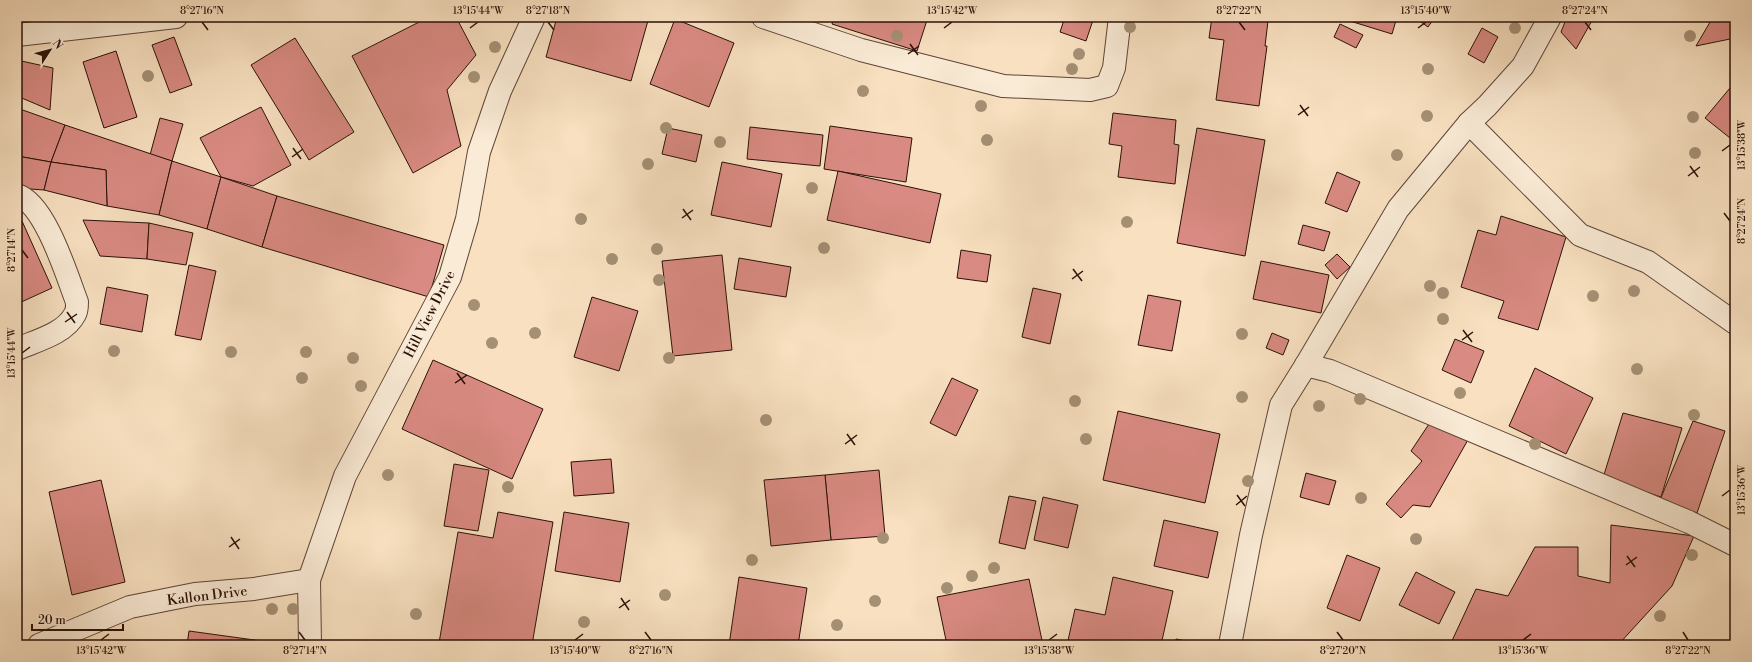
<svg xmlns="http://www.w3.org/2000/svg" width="1752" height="662" font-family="'Libre Bodoni',serif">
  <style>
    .building { fill: #d98a82; stroke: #2b1108 }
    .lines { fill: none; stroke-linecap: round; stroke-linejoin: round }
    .minor-casing { stroke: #5e4536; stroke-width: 24 }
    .minor { stroke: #faebd6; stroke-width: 22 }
    .tree { fill: #a59075 }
    .ticks { fill: none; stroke: #2b1108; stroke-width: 1.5 }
    .labels { text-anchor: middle; stroke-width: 3; stroke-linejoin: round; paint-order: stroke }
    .street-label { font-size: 14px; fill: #2b1108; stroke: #faebd6 }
    .neatline { fill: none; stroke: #2b1108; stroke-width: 1.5 }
    .ticks-label { font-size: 10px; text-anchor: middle; fill: #2b1108 }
  </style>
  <rect width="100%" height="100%" fill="#f8e0c0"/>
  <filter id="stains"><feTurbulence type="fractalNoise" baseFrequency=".005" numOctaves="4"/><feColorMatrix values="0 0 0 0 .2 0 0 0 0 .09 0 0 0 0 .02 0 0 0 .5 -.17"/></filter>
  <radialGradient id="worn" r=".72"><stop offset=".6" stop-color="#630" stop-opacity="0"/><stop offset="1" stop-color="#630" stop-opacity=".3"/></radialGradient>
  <g class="building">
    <path d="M429,17h27l20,38 -29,35 14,56 -48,27 -61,-117z"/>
    <path d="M557,17h92l-18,64 -85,-24z"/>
    <path d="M834,17h94l-11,34 -85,-27z"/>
    <path d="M1065,17h29l-8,24 -26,-9z"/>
    <path d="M1212,17h27l29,4 -3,25h2l-8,60 -43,-6 8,-60 -15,-2z"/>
    <path d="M1337,17h60l-5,17z"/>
    <path d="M1414,17h21l-7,10z"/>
    <path d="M1567,17h27l-18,32 -15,-17z"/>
    <path d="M1713,17h22v21l-39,8z"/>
    <path d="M675,19l59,24 -25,64 -59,-23z"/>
    <path d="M1340,24l23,11 -7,13 -22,-11z"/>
    <path d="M1482,28l16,9 -14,26 -16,-9z"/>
    <path d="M174,37l18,48 -22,8 -18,-48z"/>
    <path d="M295,38l59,94 -45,28 -58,-95z"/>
    <path d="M116,51l21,66 -33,11 -21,-66z"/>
    <path d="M17,60l36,8 -3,42 -33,-14z"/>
    <path d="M1730,88l5,4v50l-30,-24z"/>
    <path d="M261,107l30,58 -38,21 -32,-9 -21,-39z"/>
    <path d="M17,108l48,17 -14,37 -34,-6z"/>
    <path d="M1113,113l63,7 -2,24 5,1 -4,39 -57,-7 4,-31 -13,-2z"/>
    <path d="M160,118l23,6 -11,37 -22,-6z"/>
    <path d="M65,125l107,36 -13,54 -52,-9 -1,-36 -55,-8z"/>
    <path d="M830,126l82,12 -6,44 -82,-13z"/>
    <path d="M750,127l73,8 -3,31 -73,-7z"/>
    <path d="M668,128l34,7 -6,27 -34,-8z"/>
    <path d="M1197,128l68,12 -20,116 -68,-13z"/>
    <path d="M17,156l34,6 -7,28 -27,-2z"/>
    <path d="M172,161l49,16 -14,52 -48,-14z"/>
    <path d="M51,162l55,8 1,36 -63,-16z"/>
    <path d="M722,162l60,12 -11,53 -60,-12z"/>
    <path d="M838,171l103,23 -11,49 -103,-23z"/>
    <path d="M1337,172l23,10 -13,30 -22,-9z"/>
    <path d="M221,177l56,19 -15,51 -55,-18z"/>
    <path d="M277,196l167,49 -15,52 -167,-50z"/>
    <path d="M1501,216l65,21 -28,93 -40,-12 6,-17 -43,-14 17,-57 18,5z"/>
    <path d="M83,220l66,3 -2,36 -47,-3z"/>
    <path d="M22,221l30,67 -35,16v-81z"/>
    <path d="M149,223l44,10 -7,32 -39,-6z"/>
    <path d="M1303,225l27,7 -6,19 -26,-7z"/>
    <path d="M961,250l30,5 -4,27 -30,-4z"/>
    <path d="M1337,254l13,13 -13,12 -12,-14z"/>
    <path d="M722,255l10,95 -59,6 -11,-95z"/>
    <path d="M739,258l52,9 -5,30 -52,-8z"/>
    <path d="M1261,261l68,14 -8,38 -68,-14z"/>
    <path d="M189,265l27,6 -15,69 -26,-5z"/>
    <path d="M107,287l41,8 -6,37 -42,-8z"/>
    <path d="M1033,288l28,6 -11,50 -28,-7z"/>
    <path d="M1148,295l33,6 -9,50 -34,-6z"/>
    <path d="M592,297l46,14 -19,60 -45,-14z"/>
    <path d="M1272,333l17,7 -6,15 -17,-7z"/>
    <path d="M1455,339l29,12 -13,32 -29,-13z"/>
    <path d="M433,360l110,49 -31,70 -110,-50z"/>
    <path d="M1535,368l58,30 -27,56 -57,-28z"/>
    <path d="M952,378l26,12 -22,46 -26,-13z"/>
    <path d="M1118,411l102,23 -15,69 -102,-23z"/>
    <path d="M1623,413l59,15 -21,69 -58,-19z"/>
    <path d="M1433,418l36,20 -39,69 -17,-2 -12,13 -15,-14 36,-43 -11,-10z"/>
    <path d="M1693,421l32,10 -28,82 -37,-13z"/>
    <path d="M611,459l3,34 -40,3 -3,-34z"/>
    <path d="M454,464l35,6 -11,61 -34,-5z"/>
    <path d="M879,470l6,66 -54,4 -6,-65z"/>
    <path d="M1306,473l30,8 -7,24 -29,-8z"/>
    <path d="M825,475l6,65 -60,6 -7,-66z"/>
    <path d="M101,480l24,102 -53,13 -23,-103z"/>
    <path d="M1009,496l27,5 -11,48 -26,-6z"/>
    <path d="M1043,497l35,8 -10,43 -34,-8z"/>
    <path d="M498,512l55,10 -21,123h-82l-11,-2 19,-111 35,6z"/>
    <path d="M564,512l65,11 -9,59 -65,-11z"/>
    <path d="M1164,520l54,12 -10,46 -54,-12z"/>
    <path d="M1611,525l83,11 -22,50 -54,59h-168l26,-56 32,7 27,-49h43v29l32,7z"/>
    <path d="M1347,555l33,13 -20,53 -33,-13z"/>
    <path d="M1416,572l39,20 -16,32 -40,-19z"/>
    <path d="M739,577l68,11 -9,57h-69z"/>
    <path d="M1113,577l60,14 -12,54h-94l8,-36 30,6z"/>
    <path d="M1029,579l14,66h-96l-10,-48z"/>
    <path d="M189,631l80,11 -1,3h-81z"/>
    <path d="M1176,639l20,4v2h-21z"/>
  </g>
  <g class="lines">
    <g class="minor-casing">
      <g id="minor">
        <path d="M763,17l98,33 142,36 87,4 17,-4 7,-18 6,-51"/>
        <path d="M17,35l159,-18"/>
        <path d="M1469,123l111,112 68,27 87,61"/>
        <path d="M17,195c28,8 50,81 60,107 0,4 0,9 -2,12 -10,20 -40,27 -58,35"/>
        <path d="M1306,365l24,6 359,151 46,23"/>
        <path d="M39,645l91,-38 65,-13 59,-5 55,-9"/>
        <path d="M310,645l-1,-65 36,-104 105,-199 17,-58 12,-67 21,-61 34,-74"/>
        <path d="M1230,645l21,-110 30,-130 25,-40 92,-156 71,-86 18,-17 36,-40 27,-49"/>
      </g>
    </g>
    <use href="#minor" class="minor"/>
  </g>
  <g class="tree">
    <circle cx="1130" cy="27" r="6"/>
    <circle cx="1515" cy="28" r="6"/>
    <circle cx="897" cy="36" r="6"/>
    <circle cx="1690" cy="36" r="6"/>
    <circle cx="495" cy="47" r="6"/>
    <circle cx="1079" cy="54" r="6"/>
    <circle cx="1072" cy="69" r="6"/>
    <circle cx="1428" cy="69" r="6"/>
    <circle cx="148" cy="76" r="6"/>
    <circle cx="474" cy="77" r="6"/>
    <circle cx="863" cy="91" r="6"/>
    <circle cx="981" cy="106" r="6"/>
    <circle cx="1427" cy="116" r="6"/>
    <circle cx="1693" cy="117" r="6"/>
    <circle cx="666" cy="128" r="6"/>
    <circle cx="987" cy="140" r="6"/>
    <circle cx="720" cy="142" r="6"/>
    <circle cx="1695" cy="153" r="6"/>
    <circle cx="1397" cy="155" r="6"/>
    <circle cx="648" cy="164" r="6"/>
    <circle cx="812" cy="188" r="6"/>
    <circle cx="581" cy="219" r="6"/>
    <circle cx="1127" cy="222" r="6"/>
    <circle cx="824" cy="248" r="6"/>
    <circle cx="657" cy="249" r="6"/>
    <circle cx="612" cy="259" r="6"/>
    <circle cx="659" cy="280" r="6"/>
    <circle cx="1430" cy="286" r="6"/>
    <circle cx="1634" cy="291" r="6"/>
    <circle cx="1443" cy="293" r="6"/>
    <circle cx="1593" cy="296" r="6"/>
    <circle cx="474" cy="305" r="6"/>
    <circle cx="1443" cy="319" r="6"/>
    <circle cx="535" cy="333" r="6"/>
    <circle cx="1242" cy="334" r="6"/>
    <circle cx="492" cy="343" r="6"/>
    <circle cx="114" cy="351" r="6"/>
    <circle cx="231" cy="352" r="6"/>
    <circle cx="306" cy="352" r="6"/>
    <circle cx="353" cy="358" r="6"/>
    <circle cx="669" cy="358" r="6"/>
    <circle cx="1637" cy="369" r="6"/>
    <circle cx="302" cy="378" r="6"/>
    <circle cx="361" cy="386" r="6"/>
    <circle cx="1460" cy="393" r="6"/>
    <circle cx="1242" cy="397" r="6"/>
    <circle cx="1360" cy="399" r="6"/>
    <circle cx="1075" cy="401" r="6"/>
    <circle cx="1319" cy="406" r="6"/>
    <circle cx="1694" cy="415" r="6"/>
    <circle cx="766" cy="420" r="6"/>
    <circle cx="1086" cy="439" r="6"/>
    <circle cx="1535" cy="444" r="6"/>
    <circle cx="388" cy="475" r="6"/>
    <circle cx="1248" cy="481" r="6"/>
    <circle cx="508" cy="487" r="6"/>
    <circle cx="1361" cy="498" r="6"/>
    <circle cx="883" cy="538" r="6"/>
    <circle cx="1416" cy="539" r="6"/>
    <circle cx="1692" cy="555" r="6"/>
    <circle cx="752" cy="560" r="6"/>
    <circle cx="994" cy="568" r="6"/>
    <circle cx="972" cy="576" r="6"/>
    <circle cx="947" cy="588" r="6"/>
    <circle cx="665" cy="595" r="6"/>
    <circle cx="875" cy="601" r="6"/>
    <circle cx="272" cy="609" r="6"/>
    <circle cx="293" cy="609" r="6"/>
    <circle cx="416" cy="614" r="6"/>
    <circle cx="1660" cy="616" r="6"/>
    <circle cx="584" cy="622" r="6"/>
    <circle cx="837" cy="625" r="6"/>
  </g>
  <path class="ticks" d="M202,22l6,8M548,22l6,8M1239,22l6,8M1585,22l6,8M470,28l8,-6M944,28l8,-6M1418,28l8,-6M910,44l8,11M908,54l11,-8M1300,105l8,11M1298,115l11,-8M293,148l8,11M1722,151l8,-6M292,157l11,-8M1690,166l8,11M1688,176l12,-9M683,209l8,11M1724,213l6,8M682,218l11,-8M22,250l6,8M1073,269l9,12M1072,279l11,-8M67,312l8,11M65,322l12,-8M1463,330l9,12M1462,340l11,-8M22,353l8,-6M457,373l8,11M455,383l12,-8M847,434l8,11M845,444l12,-9M1237,495l8,11M1722,496l8,-6M1236,505l11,-9M231,537l8,12M229,547l11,-8M1627,556l8,11M1626,565l11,-8M621,598l8,12M619,608l11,-8M299,632l6,8M645,632l6,8M1337,632l6,8M1683,632l5,8M101,640l8,-6M575,640l8,-6M1049,640l8,-6M1523,640l8,-6"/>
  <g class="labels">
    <g class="street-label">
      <text transform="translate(429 314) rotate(-63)" y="5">Hill View Drive</text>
      <text transform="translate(207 595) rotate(-7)" y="5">Kallon Drive</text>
    </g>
  </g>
  <rect width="1752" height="662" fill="none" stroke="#f8e0c0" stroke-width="44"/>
  <g transform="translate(50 50) rotate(54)" stroke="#faebd6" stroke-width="3" paint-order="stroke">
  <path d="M0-3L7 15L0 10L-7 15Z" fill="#2b1108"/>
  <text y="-6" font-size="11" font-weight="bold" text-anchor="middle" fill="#2b1108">N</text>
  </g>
  <path d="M32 624v6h91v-6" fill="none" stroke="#2b1108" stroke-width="2"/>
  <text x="38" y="624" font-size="12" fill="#2b1108" stroke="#faebd6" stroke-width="3" paint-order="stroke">20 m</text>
  <rect x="22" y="22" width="1708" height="618" class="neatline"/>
  <g class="ticks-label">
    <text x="202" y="14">8°27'16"N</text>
    <text x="478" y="14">13°15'44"W</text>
    <text x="548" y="14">8°27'18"N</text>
    <text x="952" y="14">13°15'42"W</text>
    <text x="1239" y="14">8°27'22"N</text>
    <text x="1426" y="14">13°15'40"W</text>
    <text x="1585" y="14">8°27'24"N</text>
    <text transform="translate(1741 145) rotate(-90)" y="4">13°15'38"W</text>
    <text transform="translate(1741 221) rotate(-90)" y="4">8°27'24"N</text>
    <text transform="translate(11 250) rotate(-90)" y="4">8°27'14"N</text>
    <text transform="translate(11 353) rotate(-90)" y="4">13°15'44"W</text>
    <text transform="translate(1741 490) rotate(-90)" y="4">13°15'36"W</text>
    <text x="101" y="654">13°15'42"W</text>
    <text x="305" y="654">8°27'14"N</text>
    <text x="575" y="654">13°15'40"W</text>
    <text x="651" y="654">8°27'16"N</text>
    <text x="1049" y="654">13°15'38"W</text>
    <text x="1343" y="654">8°27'20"N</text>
    <text x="1523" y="654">13°15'36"W</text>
    <text x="1688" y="654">8°27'22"N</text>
  </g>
  <rect width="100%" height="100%" filter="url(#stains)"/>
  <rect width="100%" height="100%" fill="url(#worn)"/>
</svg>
